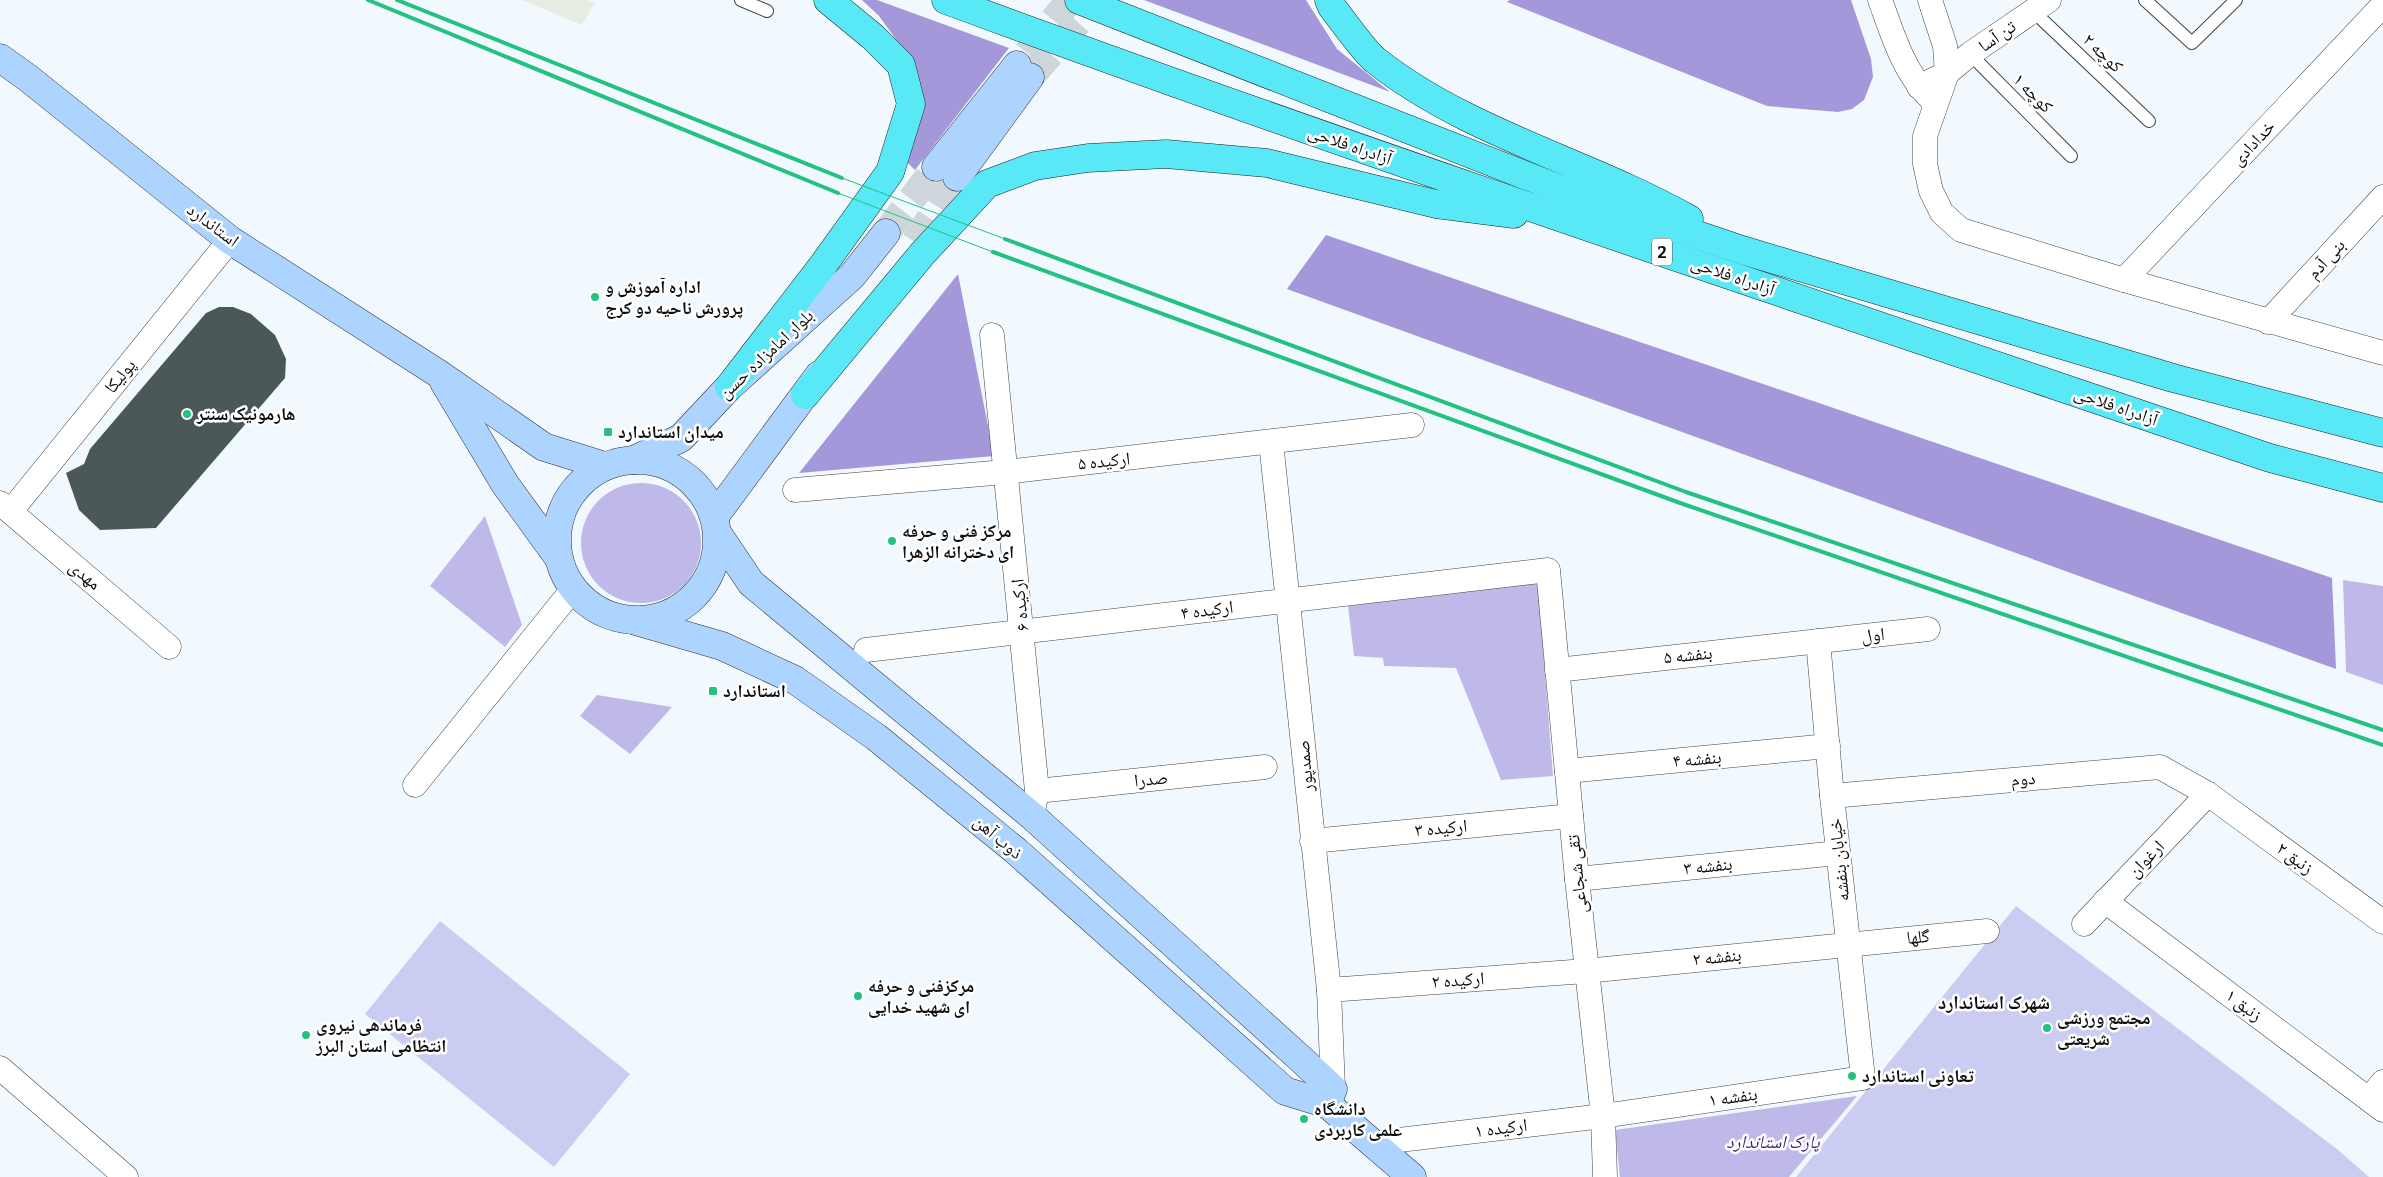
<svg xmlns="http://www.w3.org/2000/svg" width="2383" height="1177" font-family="Bitter,'Noto Naskh Arabic',serif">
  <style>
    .industrial { fill: #e8ede3 }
    .green { fill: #bfb9ea }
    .forest { fill: #a498db }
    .pitch { fill: #cbccf1 }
    .building { fill: #4b5858 }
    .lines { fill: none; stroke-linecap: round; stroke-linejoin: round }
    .secondary-tunnel { stroke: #cfd6db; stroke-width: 28; stroke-dasharray: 28 14; stroke-linecap: butt }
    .lane-casing { stroke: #424242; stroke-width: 14 }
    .street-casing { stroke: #424242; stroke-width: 25 }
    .secondary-casing { stroke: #313131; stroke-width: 29 }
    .highway-casing { stroke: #202020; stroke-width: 29 }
    .lane { stroke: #fff; stroke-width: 12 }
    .street { stroke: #fff; stroke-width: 24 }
    .secondary { stroke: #acd4ff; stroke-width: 28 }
    .highway { stroke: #58e8f6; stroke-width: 28 }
    .tram { stroke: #24c180; stroke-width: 1 }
    .rail { stroke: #24c180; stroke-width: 4 }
    .poi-dot { fill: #24c180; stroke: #fff; stroke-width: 2 }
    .labels { text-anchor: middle; stroke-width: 5; stroke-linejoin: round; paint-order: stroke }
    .shield { fill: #fff; stroke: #575757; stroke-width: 1 }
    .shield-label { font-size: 16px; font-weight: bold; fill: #0f0f0f }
    .street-label { font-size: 18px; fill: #0f0f0f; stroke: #fff }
    .poi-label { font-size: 18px; font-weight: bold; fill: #0f0f0f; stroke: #fff; text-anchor: start }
    .park-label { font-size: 18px; font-style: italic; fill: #3d1d68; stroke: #fff }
    .neighbourhood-label { font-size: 19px; font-weight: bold; fill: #0f0f0f; stroke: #fff }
  </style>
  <rect width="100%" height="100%" fill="#f1f9ff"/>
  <path class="industrial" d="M522,0h65l8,3 -13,22z"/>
  <g class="green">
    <circle cx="641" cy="543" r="60"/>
    <path d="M485,516l37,109 -17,22 -75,-61z"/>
    <path d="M2343,580l40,6v99l-37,-13z"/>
    <path d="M1538,583l15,193 -52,4 -45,-112 -72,-2 -1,-8 -29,-2 -6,-50z"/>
    <path d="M597,695l75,12 -42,47 -50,-38z"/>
    <path d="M1857,1096l-68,81h-169l-5,-47z"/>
  </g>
  <g class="forest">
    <path d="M862,0h15l132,48 -94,122 -8,-8 4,-102 -32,-44z"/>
    <path d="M1144,0h162l31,49 53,43z"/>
    <path d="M1510,0h341l20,59 2,18 -9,23 -12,9 -14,3 -71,-6 -260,-104z"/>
    <path d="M1326,235l1006,343 4,91 -1049,-380z"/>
    <path d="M958,274l36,182 -195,17z"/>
  </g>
  <g class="pitch">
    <path d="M2016,906l321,243 32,28h-573z"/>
    <path d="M440,921l190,153 -76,93 -189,-153z"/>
  </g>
  <path class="building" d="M219,307h14l18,7 24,21 11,24 -1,19 -129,150 -56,2 -21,-20 -13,-37 18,-9 6,-15 116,-136z"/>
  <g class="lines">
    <g class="secondary-tunnel">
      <path d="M1027,53l43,-53"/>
      <path d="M1032,75l66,-75"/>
      <path d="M886,233l50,-66"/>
      <path d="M915,242l42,-65"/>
    </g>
    <g class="lane-casing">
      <g id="lane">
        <path d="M741,0l26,11"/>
        <path d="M2145,0l47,43 44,-43"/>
        <path d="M2033,11l116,110"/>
        <path d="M1970,54l101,102"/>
      </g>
    </g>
    <g class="street-casing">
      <g id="street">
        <path d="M1880,0c13,35 23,71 50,98"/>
        <path d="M1930,0l15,46 2,27 -22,63v28l6,27 11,22 19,17 163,50 259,73"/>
        <path d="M1919,87l28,-14 23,-19 79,-54"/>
        <path d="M2124,280l259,-275"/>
        <path d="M2268,322l115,-125"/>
        <path d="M992,335l45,456 -5,25"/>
        <path d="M1271,442l58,548 4,99"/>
        <path d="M795,490l210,-18 407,-47"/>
        <path d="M0,503l169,144"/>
        <path d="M11,511l219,-271"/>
        <path d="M866,650l682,-80 29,309 26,237 2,61"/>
        <path d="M1557,670l371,-41"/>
        <path d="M1567,771l261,-25"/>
        <path d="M415,785l158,-196"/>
        <path d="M1037,791l228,-24"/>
        <path d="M1832,796l328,-29 48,27 175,128"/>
        <path d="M1312,841l259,-25"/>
        <path d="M1577,879l261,-26"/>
        <path d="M2105,901l278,209"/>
        <path d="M2084,924l124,-130"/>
        <path d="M1329,990l257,-19 401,-40"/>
        <path d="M0,1068l126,109"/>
        <path d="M2369,1099l14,-17"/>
        <path d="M1399,1140l204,-24 260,-38 -31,-282 -14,-155"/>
      </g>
    </g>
    <g class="secondary-casing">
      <g id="secondary">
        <path d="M0,58l28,20 202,162 209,134 105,73 61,19"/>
        <path d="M936,167l81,-102"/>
        <path d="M957,177l73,-100"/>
        <path d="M444,382l61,102 53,73"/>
        <circle cx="637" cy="540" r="80"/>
        <path d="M634,460l47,-22 48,-51 123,-111 34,-43"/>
        <path d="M715,516l104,-141"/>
        <path d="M718,534l33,49 281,233 271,245 30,28 -6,15"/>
        <path d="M636,621l86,25 73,34 81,57 140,114 269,240 42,13 85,73"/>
      </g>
    </g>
    <g class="highway-casing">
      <g id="highway">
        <path d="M946,0c438,161 881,308 1324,458l113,30"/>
        <path d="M1079,0l476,187 187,63 431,128 210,55"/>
        <path d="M1329,0l3,7c11,14 31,43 43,53 92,73 213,102 314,159"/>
        <path d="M729,387l94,-122 67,-93 21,-68 -10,-39 -28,-28 -45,-37"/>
        <path d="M805,395l118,-142 64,-69 48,-18 53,-8 78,-4 101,9 169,41 78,10"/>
      </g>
    </g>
    <use href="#lane" class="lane"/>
    <use href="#street" class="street"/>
    <use href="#secondary" class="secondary"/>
    <use href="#highway" class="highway"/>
    <g class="tram">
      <path d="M842,178l163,61"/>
      <path d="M838,193l155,59"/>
    </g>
    <g class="rail">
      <path d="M368,0l470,193"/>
      <path d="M397,0l445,178"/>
      <path d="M1005,239l681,253 697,238"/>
      <path d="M993,252l690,252 700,241"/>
    </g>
  </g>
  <g class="poi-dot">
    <circle cx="595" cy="297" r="5"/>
    <circle cx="187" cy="414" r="5"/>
    <rect x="603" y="427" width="10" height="10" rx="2.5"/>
    <circle cx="892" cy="541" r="5"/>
    <rect x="708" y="686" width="10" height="10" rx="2.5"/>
    <circle cx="858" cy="996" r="5"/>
    <circle cx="2047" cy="1028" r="5"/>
    <circle cx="306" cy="1035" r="5"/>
    <circle cx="1852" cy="1076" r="5"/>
    <circle cx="1304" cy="1119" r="5"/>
  </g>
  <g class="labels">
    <rect class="shield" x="1652" y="238.5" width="20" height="27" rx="4"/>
    <g class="shield-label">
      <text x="1662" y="258">2</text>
    </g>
    <g class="street-label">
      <text transform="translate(1997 36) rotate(-35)" y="6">تن آسا</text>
      <text transform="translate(2103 53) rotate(44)" y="6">کوچه ۲</text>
      <text transform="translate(2033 93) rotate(45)" y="6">کوچه ۱</text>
      <text transform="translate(2253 143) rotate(-47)" y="6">خدادادی</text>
      <text transform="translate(1350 145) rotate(19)" y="6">آزادراه فلاحی</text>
      <text transform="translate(213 225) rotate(37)" y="6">استاندارد</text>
      <text transform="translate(2326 259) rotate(-48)" y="6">بنی آدم</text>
      <text transform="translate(1733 276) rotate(19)" y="6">آزادراه فلاحی</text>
      <text transform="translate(766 354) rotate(-43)" y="6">بلوار امامزاده حسن</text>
      <text transform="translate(120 376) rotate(-51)" y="6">پولیکا</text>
      <text transform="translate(2116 406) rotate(19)" y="6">آزادراه فلاحی</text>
      <text transform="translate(1104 461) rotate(-6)" y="6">ارکیده ۵</text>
      <text transform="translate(85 575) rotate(40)" y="6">مهدی</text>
      <text transform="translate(1020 605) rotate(-96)" y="6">ارکیده ۶</text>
      <text transform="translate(1207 610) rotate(-7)" y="6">ارکیده ۴</text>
      <text transform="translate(1873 635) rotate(-6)" y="6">اول</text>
      <text transform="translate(1688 655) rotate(-6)" y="6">بنفشه ۵</text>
      <text transform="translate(1697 759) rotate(-5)" y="6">بنفشه ۴</text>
      <text transform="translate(1305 766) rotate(-95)" y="6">صمدپور</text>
      <text transform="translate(1151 779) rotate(-6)" y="6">صدرا</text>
      <text transform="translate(2023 779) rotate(-5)" y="6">دوم</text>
      <text transform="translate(1441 828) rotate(-5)" y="6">ارکیده ۳</text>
      <text transform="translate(998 837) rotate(40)" y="6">ذوب آهن</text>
      <text transform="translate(2295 858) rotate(36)" y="6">زنبق ۲</text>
      <text transform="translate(2146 859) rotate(-46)" y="6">ارغوان</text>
      <text transform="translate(1839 860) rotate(-96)" y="6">خیابان بنفشه</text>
      <text transform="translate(1708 866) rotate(-6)" y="6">بنفشه ۳</text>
      <text transform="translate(1577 874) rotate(-96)" y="6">تقی شجاعی</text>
      <text transform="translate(1918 937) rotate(-5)" y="6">گلها</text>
      <text transform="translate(1717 957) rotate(-6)" y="6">بنفشه ۲</text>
      <text transform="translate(1458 980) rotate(-4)" y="6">ارکیده ۲</text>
      <text transform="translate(2244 1005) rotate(37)" y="6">زنبق ۱</text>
      <text transform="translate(1733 1097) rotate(-8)" y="6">بنفشه ۱</text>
      <text transform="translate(1501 1128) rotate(-7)" y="6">ارکیده ۱</text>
    </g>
    <g class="poi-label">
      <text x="605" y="293">اداره آموزش و<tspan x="605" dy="21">پرورش ناحیه دو کرج</tspan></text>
      <text x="197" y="420">هارمونیک سنتر</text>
      <text x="618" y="438">میدان استاندارد</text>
      <text x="902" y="537">مرکز فنی و حرفه<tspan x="902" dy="21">ای دخترانه الزهرا</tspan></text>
      <text x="723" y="697">استاندارد</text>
      <text x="868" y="992">مرکزفنی و حرفه<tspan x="868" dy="21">ای شهید خدایی</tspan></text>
      <text x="2057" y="1024">مجتمع ورزشی<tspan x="2057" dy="21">شریعتی</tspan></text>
      <text x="316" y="1031">فرماندهی نیروی<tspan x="316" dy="21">انتظامی استان البرز</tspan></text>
      <text x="1862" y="1082">تعاونی استاندارد</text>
      <text x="1314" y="1115">دانشگاه<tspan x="1314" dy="21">علمی کاربردی</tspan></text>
    </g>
    <g class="park-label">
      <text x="1773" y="1148">پارک استاندارد</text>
    </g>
    <g class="neighbourhood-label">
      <text x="1994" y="1009">شهرک استاندارد</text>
    </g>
  </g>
</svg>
